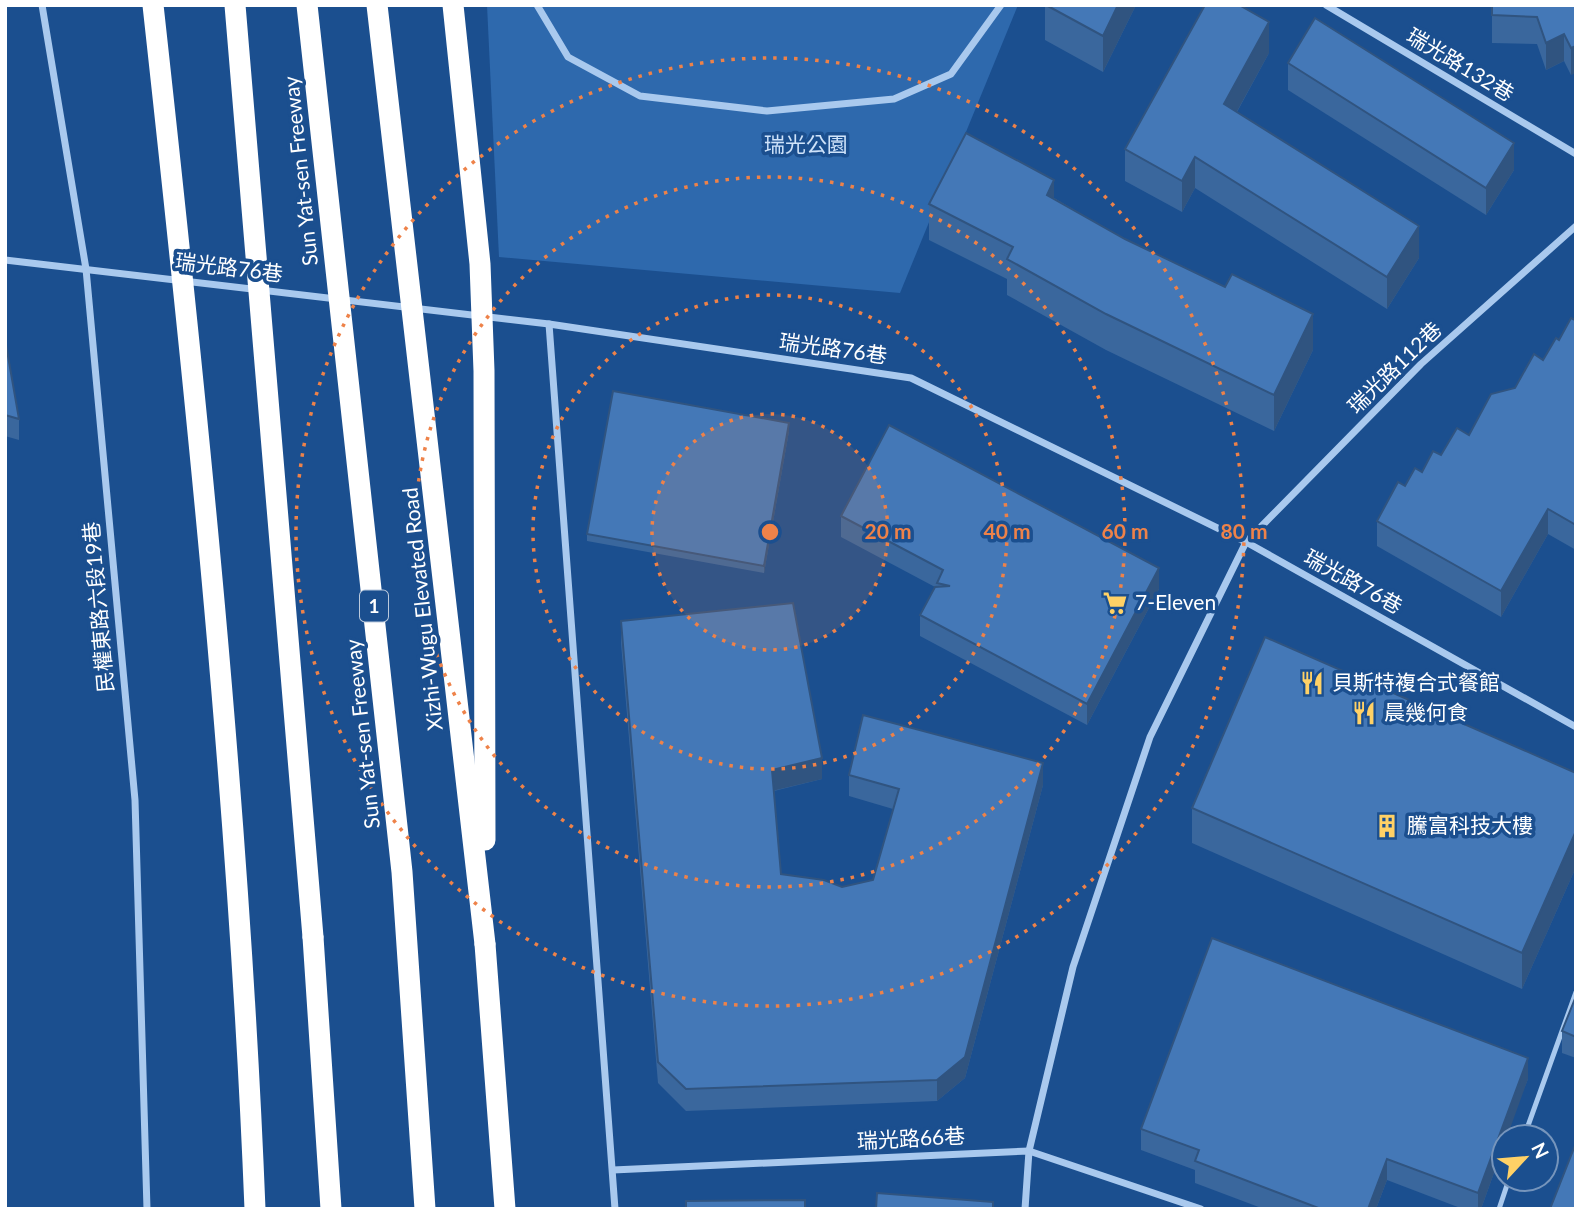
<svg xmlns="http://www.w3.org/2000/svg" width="1581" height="1214" font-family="Lato,'Noto Sans TC',sans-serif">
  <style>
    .green { fill: #2e69ad }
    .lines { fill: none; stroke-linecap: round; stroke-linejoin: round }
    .lane { stroke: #a9c9ee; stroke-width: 5 }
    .street { stroke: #a9c9ee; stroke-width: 7 }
    .highway { stroke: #fff; stroke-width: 21 }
    .highway-bridge { stroke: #fff; stroke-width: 21 }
    .wall { fill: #3a679d }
    .shaded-wall { fill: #305480 }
    .building { fill: #4478b7; stroke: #305480; stroke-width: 2 }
    .ring { fill: none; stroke: #ee8249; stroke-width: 3.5; stroke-dasharray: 3.5 7 }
    .labels { text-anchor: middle; stroke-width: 7; stroke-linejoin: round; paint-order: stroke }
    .shield { fill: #1b4f8f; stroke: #bbcadd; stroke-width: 2 }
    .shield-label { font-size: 19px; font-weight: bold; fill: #fff }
    .street-label { font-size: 21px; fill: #fff; stroke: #1b4f8f }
    .park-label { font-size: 21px; fill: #cfe3fa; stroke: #1b4f8f }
    .poi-label { font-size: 21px; fill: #fff; stroke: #1b4f8f; text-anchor: start }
    .centre { fill: #ee8249; stroke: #1b4f8f; stroke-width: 3.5 }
    .ring-label { font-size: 21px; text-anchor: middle; font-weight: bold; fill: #ee8249; stroke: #1b4f8f; stroke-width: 7; stroke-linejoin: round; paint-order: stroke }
  </style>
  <rect width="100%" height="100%" fill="#1b4f8f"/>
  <path class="green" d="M487,5h531l-118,288 -401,-36z"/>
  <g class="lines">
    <g class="lane">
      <path d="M1524,1137l52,-145"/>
      <path d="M1499,1209l10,-30"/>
    </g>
    <g class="street">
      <path d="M42,5l44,264 49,531 12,409"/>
      <path d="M537,5l31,52 72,39 127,15 127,-12 57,-25 50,-69"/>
      <path d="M1326,5l250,149"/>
      <path d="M5,260l544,64 362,54 335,164 330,185"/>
      <path d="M549,324l66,885"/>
      <path d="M613,1170l416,-19 172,58"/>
      <path d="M1025,1209l4,-58 44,-184 77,-230 96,-195 175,-178 155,-138"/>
    </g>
    <g class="highway">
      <path d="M313,937l18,272"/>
      <path d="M485,944l20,265"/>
    </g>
    <g class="highway-bridge">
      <path d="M153,5c44,400 86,802 102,1204"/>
      <path d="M235,5l78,932"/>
      <path d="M307,5l95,867 23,337"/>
      <path d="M377,5l108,939"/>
      <path d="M453,5l27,259 4,107 1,469"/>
    </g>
  </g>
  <g class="wall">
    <path d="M1045,5h91l-33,67 -58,-32z"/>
    <path d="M1492,5h84l-5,70 -7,-14 -18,9 -9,-26 -45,-1z"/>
    <path d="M1269,53l-32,59 182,146 -32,51 -192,-121 -13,24 -57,-31v-32z"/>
    <path d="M1288,63l226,107 -28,45 -198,-125z"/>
    <path d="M1054,198l259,152 -39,81 -168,-81 -99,-55v-16l-78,-39v-36z"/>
    <path d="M1576,319v231l-28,-16 -47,83 -124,-71v-25l28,-35 36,-31 28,-20 46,-47 28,-28z"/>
    <path d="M5,339l14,80v21l-14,-4z"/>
    <path d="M789,431l-25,142 -177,-32v-7z"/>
    <path d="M841,516l318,73 -72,136 -167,-89v-21l15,-28 -94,-50z"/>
    <path d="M621,621l201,158 -48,12 7,83 61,13 31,-7 20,-71 -44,-13v-21l194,10 -78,293 -28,23 -251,10 -28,-28 -37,-440z"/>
    <path d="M1576,773v94l-54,122 -330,-146v-35z"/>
    <path d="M1576,996v62l-14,-5v-22z"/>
    <path d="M1528,1079l-24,58v8l-23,64h-18l-76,-29 -11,29h-112l-69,-26v-13l-54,-20v-21z"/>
  </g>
  <g class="shaded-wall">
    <path d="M1118,5h18l-33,67v-36z"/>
    <path d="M1269,22v31l-45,82v-31z"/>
    <path d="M1564,34v27l-18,9v-27z"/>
    <path d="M1576,46v27l-5,2v-27z"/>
    <path d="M1514,143v27l-28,45v-27z"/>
    <path d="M1195,157v31l-13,24v-31z"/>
    <path d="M1054,180v36l-7,-21z"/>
    <path d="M1419,226v32l-32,51v-32z"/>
    <path d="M1313,314v36l-39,81v-36z"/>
    <path d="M789,423v8l-25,142v-7z"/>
    <path d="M1548,509v25l-47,83v-26z"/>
    <path d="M1159,568v21l-72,136v-21z"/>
    <path d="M822,758v21l-50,12v-21z"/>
    <path d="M1043,763v22l-78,293 -28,23v-21z"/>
    <path d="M1576,831v36l-54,122v-36z"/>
    <path d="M1528,1058v21l-21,58h-3v8l-23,64h-3v-16z"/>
    <path d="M1387,1159v21l-11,29h-8z"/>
  </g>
  <g class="building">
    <path d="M1046,5h72l-15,31z"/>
    <path d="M1205,5h34l30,17 -45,82 195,122 -32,51 -192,-120 -13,24 -57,-32z"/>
    <path d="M1492,5h84v41l-5,2 -7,-14 -18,9 -9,-26 -45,-2z"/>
    <path d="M1315,18l199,125 -28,45 -198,-125z"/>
    <path d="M966,133l88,47 -7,15 78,44 100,48 7,-13 81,40 -39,81 -168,-81 -99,-55 6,-12 -84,-43z"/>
    <path d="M1571,318l4,2 1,-1v206l-28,-16 -47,82 -124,-70 21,-39 7,4 10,-18 7,4 11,-21 8,4 16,-27 12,7 22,-41 24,-6 19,-34 9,6 13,-22 3,2z"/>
    <path d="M5,339l14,80 -14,-4z"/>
    <path d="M613,391l176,32 -25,143 -177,-32z"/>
    <path d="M889,425l270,143 -72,136 -167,-89 15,-28 15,-1 -13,-3 6,-13 -102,-54z"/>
    <path d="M793,603l29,155 -50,12 9,104 43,6 18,7 31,-7 26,-91 -50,-14 14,-60 180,48 -78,294 -28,23 -251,9 -28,-27 -37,-441z"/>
    <path d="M1265,637l311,136v58l-54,122 -330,-145z"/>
    <path d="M1212,938l316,120 -50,135 -91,-34 -19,50h-47l-126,-48 4,-11 -58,-21z"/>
    <path d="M1576,996v41l-14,-6z"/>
    <path d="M1576,1143v66h-26z"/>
    <path d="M877,1193l116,9v7h-117z"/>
    <path d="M805,1200v9h-119v-8z"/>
  </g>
  <circle cx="770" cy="532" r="118" fill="#ee8249" fill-opacity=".12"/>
  <g class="ring">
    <circle cx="770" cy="532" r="118"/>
    <circle cx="770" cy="532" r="237"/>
    <circle cx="770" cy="532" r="355"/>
    <circle cx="770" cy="532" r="474"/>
  </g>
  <defs>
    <g id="supermarket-bare" transform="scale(1.89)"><path d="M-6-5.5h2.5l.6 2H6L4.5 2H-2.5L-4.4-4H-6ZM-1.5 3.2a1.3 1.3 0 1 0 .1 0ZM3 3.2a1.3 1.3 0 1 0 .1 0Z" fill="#ffd166" stroke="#1b4f8f" stroke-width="2.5" paint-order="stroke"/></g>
    <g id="restaurant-bare" transform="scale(1.89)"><path d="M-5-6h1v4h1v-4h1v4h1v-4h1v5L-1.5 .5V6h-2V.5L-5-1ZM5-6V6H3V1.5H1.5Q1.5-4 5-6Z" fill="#ffd166" stroke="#1b4f8f" stroke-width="2.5" paint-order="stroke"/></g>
    <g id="building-bare" transform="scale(1.89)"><path d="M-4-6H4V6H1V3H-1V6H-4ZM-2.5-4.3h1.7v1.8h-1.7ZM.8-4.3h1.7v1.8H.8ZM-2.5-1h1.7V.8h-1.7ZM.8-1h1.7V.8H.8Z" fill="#ffd166" stroke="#1b4f8f" stroke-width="2.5" paint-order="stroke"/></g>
  </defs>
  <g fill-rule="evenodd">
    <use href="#supermarket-bare" x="1115" y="603"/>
    <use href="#restaurant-bare" x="1312" y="683"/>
    <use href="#restaurant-bare" x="1364" y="713"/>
    <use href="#building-bare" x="1387" y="826"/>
  </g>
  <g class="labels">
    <rect class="shield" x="360" y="590.5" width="28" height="31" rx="5"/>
    <g class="shield-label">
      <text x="374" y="613">1</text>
    </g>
    <g class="street-label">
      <text transform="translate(1460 65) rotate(31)" y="7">瑞光路132巷</text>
      <text transform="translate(301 171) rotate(-96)" y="7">Sun Yat-sen Freeway</text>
      <text transform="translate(229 268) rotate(7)" y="7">瑞光路76巷</text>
      <text transform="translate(833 349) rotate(8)" y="7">瑞光路76巷</text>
      <text transform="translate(1395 368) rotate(-44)" y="7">瑞光路112巷</text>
      <text transform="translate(1353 582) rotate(29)" y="7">瑞光路76巷</text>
      <text transform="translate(99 607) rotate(-95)" y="7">民權東路六段19巷</text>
      <text transform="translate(423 609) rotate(-96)" y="7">Xizhi-Wugu Elevated Road</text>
      <text transform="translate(363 734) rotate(-96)" y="7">Sun Yat-sen Freeway</text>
      <text transform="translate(911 1139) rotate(-3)" y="7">瑞光路66巷</text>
    </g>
    <g class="park-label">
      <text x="806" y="152">瑞光公園</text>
    </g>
    <g class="poi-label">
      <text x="1135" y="610">7-Eleven</text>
      <text x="1332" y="690">貝斯特複合式餐館</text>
      <text x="1384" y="720">晨幾何食</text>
      <text x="1407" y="833">騰富科技大樓</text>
    </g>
  </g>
  <circle cx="770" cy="532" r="10" class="centre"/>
  <g class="ring-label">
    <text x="888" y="539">20 m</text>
    <text x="1007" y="539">40 m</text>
    <text x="1125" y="539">60 m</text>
    <text x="1244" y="539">80 m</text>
  </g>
  <rect width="1581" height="1214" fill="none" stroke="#ffffff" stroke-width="14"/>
  <g transform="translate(1525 1158) rotate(64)"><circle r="33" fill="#1b4f8f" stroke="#7695bc" stroke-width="2"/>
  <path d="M0-5L12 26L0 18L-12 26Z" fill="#ffd166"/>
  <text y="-10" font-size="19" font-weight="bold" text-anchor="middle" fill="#ffffff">N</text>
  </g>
</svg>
